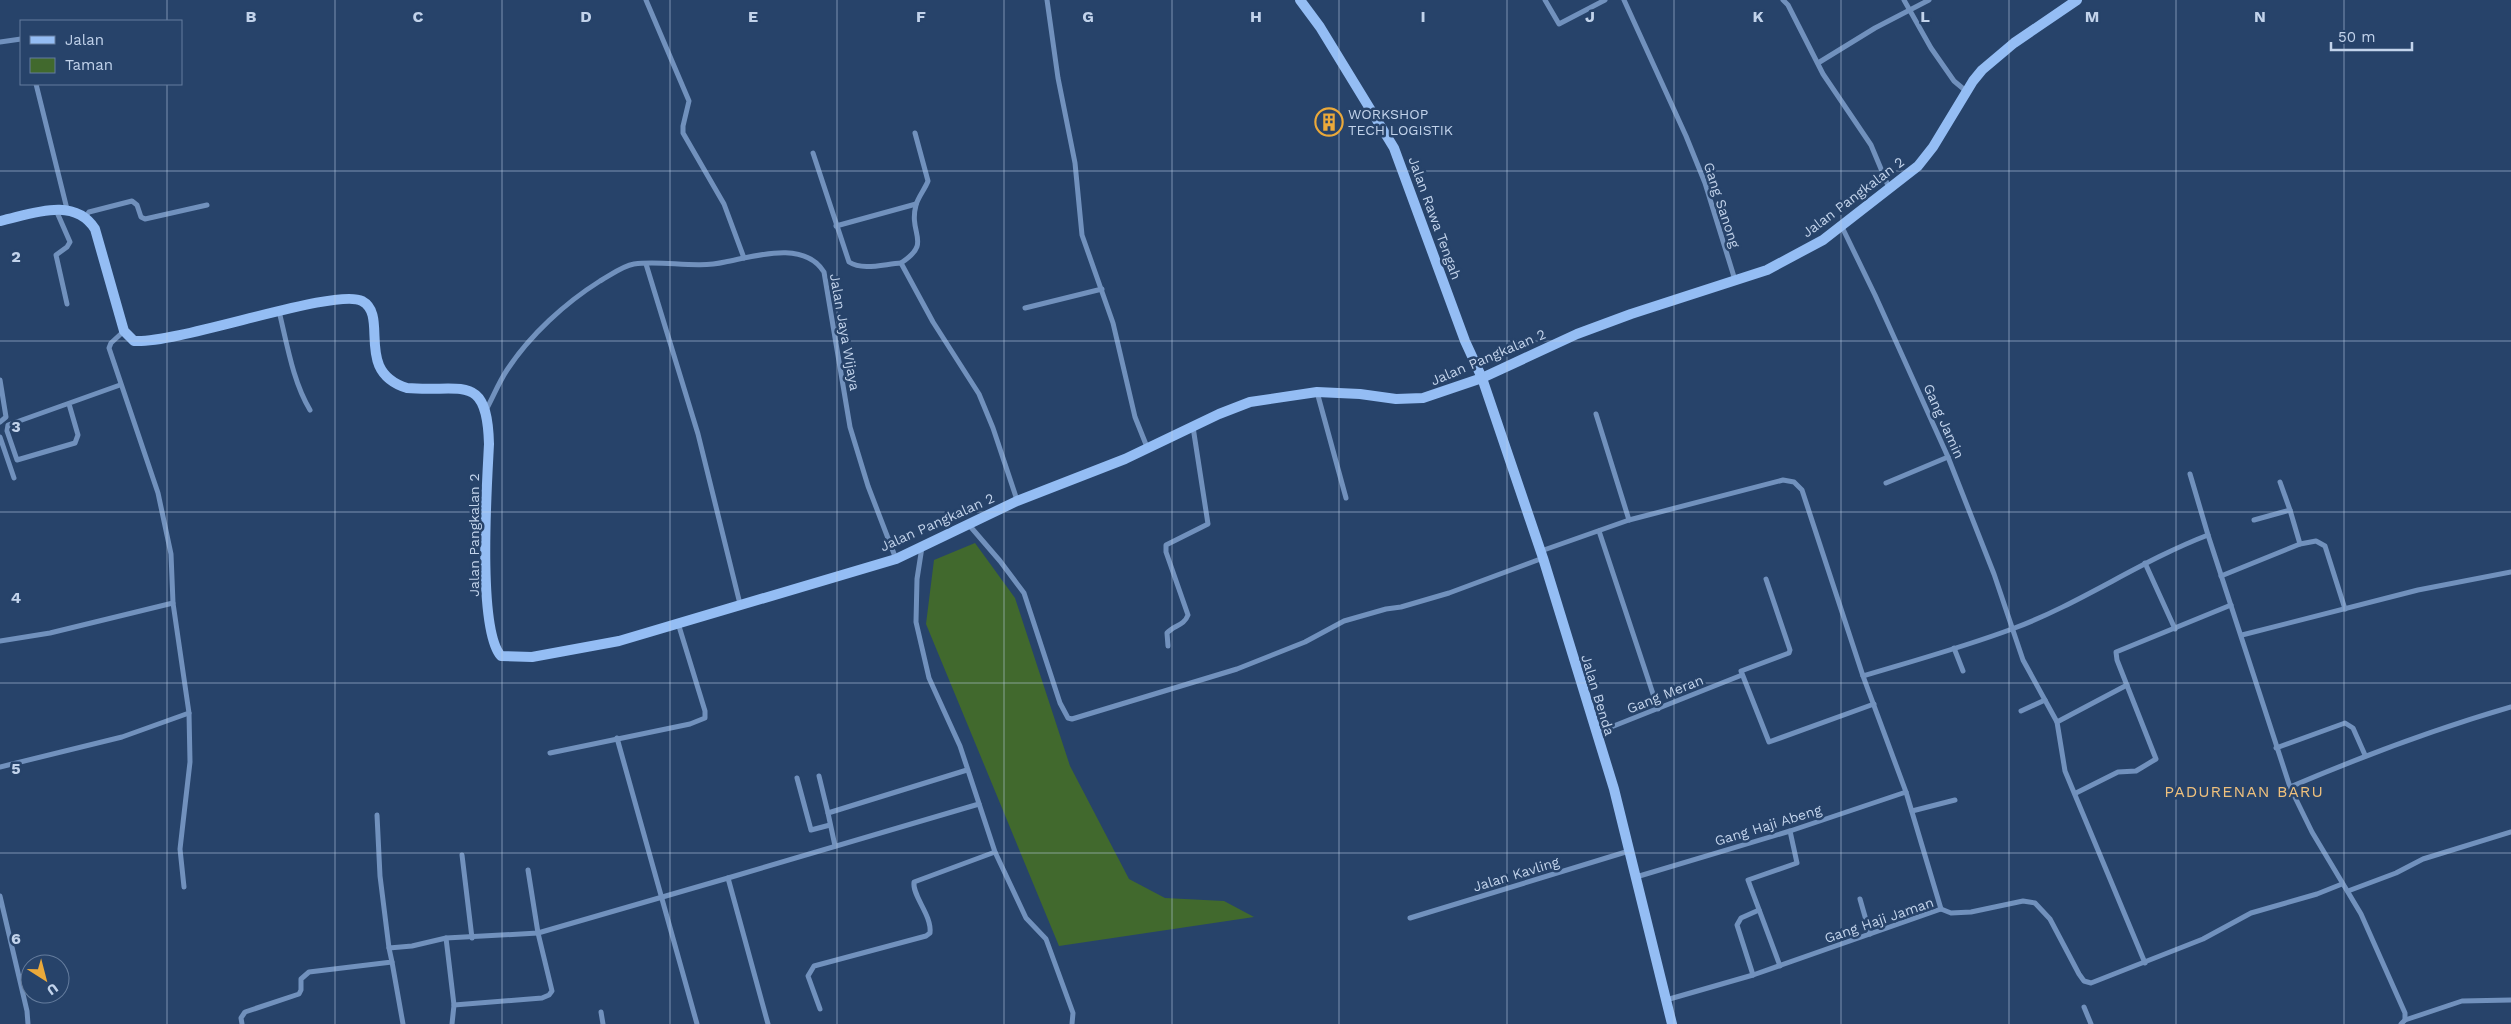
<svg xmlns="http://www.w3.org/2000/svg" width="2511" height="1024" font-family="'Work Sans',sans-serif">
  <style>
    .green { fill: #41692d }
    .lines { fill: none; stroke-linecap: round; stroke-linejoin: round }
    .street { stroke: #7191bd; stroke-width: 5 }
    .secondary { stroke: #94bdf4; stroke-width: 10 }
    .grid { fill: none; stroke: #c2d3eb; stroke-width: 1; stroke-opacity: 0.55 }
    .labels { text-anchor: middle; stroke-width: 5; stroke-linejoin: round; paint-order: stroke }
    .poi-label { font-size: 14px; fill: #c2d3eb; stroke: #27436a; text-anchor: start }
    .street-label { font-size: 14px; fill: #c2d3eb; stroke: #27436a }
    .quarter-label { font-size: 16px; letter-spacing: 1px; fill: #eec07d; stroke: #27436a }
    .grid-label { font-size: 16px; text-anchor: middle; font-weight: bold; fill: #c2d3eb; stroke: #27436a; stroke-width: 5; stroke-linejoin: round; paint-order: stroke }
  </style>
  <rect width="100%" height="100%" fill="#27436a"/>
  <path class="green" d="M975,543l40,55 55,168 59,113 36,19 59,3 30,16 -195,29 -133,-322 8,-64z"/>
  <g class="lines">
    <g class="street">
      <path d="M646,0l43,101 -6,25v7l41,71 20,54"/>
      <path d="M1047,0l11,78 17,85 7,72 31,88 22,94 12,30"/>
      <path d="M1545,0l14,24 46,-24"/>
      <path d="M1624,0l62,136 19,47 30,97"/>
      <path d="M1783,0l5,5 35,69 48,71 18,43"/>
      <path d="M1904,0l27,48 23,33 12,10"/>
      <path d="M0,42l21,-3"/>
      <path d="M1818,63l57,-35 54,-28"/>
      <path d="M36,84l31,125"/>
      <path d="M813,153l36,109c14,9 35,2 52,1l32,59 46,72 14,34 24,72"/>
      <path d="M56,210l14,32 -3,5 -11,8 11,49"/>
      <path d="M85,217l4,-5 43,-11 5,4 4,12 4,2 62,-14"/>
      <path d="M836,226l80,-22"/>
      <path d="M1842,227l33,68 73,162 46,117 29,86 34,62 8,49 80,192"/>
      <path d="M901,263c32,-21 7,-28 15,-58 2,-8 9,-16 12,-24l-13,-48"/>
      <path d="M646,264l52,170 42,170"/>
      <path d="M1025,308l77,-19"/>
      <path d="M279,311c8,33 14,71 31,99"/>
      <path d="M124,331l-13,12 -2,5 49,145 13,61 2,49 16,110 1,49 -10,87 4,38"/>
      <path d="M0,380l6,37 -6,5"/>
      <path d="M1317,392l29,106"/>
      <path d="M69,404l9,31 -3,8 -58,17 -10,-29 1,-6 112,-40"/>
      <path d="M486,410c7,-13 13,-28 21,-40 23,-35 58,-67 93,-89 11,-6 22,-15 34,-17 30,-4 61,5 91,-2 31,-6 79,-22 99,10l26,155 18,59 28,73"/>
      <path d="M1596,414l33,106"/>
      <path d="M0,437l14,41"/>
      <path d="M2190,474l18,61"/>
      <path d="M2280,482l10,28"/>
      <path d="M1886,483l62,-26"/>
      <path d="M969,525l31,36 24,32 36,110 8,15 4,1 165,-50 68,-27 39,-21 42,-12 15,-2 48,-14 94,-35"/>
      <path d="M1599,531l59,178"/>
      <path d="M2300,544l16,-3 9,5 20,63"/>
      <path d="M922,547l-5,32 -1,43 13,56 31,68 35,106 31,66 20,21 27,74 -1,11"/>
      <path d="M1541,551l88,-31 154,-40 11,2 8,8 61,186c50,-15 101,-29 149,-47 68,-25 128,-68 196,-94l82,252 22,45 49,82 44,99v7l-4,4"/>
      <path d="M2145,563l30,66"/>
      <path d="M2221,576l79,-32 -10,-34 -36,10"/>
      <path d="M1766,579l24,71 -1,3 -48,18 28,71 105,-38"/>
      <path d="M2242,635l176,-45 93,-18"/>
      <path d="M0,641l50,-8 123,-30"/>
      <path d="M1168,646l-1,-13c7,-8 17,-7 21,-18l-22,-63v-7l42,-21 -15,-97"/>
      <path d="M1954,648l9,23"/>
      <path d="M1863,676l43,116 35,117"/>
      <path d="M2021,711l24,-11"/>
      <path d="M2057,722l70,-37"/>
      <path d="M1596,733l146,-58"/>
      <path d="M617,738l80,286"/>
      <path d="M2276,748l69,-25 8,5 12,27"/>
      <path d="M550,753l140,-29 15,-6v-7l-27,-88"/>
      <path d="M0,767l122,-30 67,-24"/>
      <path d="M819,776l9,37"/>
      <path d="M797,778l14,52 19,-5"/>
      <path d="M2290,787c73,-31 145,-58 221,-80"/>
      <path d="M2076,793l42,-21 18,-1 20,-12 -39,-99 -1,-8 115,-47"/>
      <path d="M1912,811l43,-11"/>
      <path d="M377,815l3,61 9,72 23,-2 34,-8 92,-5 190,-55 40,146"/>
      <path d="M835,846l-7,-33 139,-43"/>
      <path d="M462,855l10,83"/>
      <path d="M1636,877l154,-46 116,-39"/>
      <path d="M728,878l251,-74"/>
      <path d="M2348,891l48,-18 27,-14 88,-27"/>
      <path d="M0,896l27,115 1,13"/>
      <path d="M1860,899l10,35"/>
      <path d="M1410,918l219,-67"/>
      <path d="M446,938l8,67 -2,19"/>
      <path d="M392,962l11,62"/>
      <path d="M1780,966l-32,-86 49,-17 -7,-32"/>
      <path d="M1753,975l-16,-50 4,-7 18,-8"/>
      <path d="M1666,1000l87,-25 188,-66 10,4 20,-1 52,-11 12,2 15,16 29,55 5,7 7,2 112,-44 48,-26 66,-19 25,-10"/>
      <path d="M454,1005l88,-7 7,-3 3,-4 -14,-58 -10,-63"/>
      <path d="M2084,1007l7,17"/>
      <path d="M820,1009l-12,-33 6,-10 112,-30 4,-3c2,-18 -18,-37 -16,-51l81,-30"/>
      <path d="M601,1012l2,12"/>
      <path d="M2405,1020l57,-19 49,-1"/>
      <path d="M242,1024l-1,-6 4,-6 54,-18 2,-4v-11l8,-7 83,-10 -3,-14"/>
    </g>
    <g class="secondary">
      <path d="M1300,0l20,27 74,121 71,193 17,37 61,180 71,231 58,235"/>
      <path d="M0,221c32,-7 74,-25 95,8l29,102 10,10c45,3 202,-54 228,-40 28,15 -9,70 45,87 54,5 80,-17 82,56 -2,40 -12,185 12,212l31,1 87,-16 277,-82 121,-58 108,-42 94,-45 31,-12 67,-10 43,2 36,5 27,-1 59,-20 95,-44 54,-20 136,-44 56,-30 95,-74 15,-19 40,-66 9,-11 32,-27 63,-43"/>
    </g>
  </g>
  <path class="grid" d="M167,0v21M335,0v1024M502,0v1024M670,0v1024M837,0v1024M1004,0v1024M1172,0v1024M1339,0v1024M1507,0v1024M1674,0v1024M1841,0v1024M2009,0v1024M2176,0v1024M2344,0v1024M167,84v940M0,171h2511M0,341h2511M0,512h2511M0,683h2511M0,853h2511"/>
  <defs>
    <g id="building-ring" transform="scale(1.4375)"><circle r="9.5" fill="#27436a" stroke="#eba93a" stroke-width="1.5"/><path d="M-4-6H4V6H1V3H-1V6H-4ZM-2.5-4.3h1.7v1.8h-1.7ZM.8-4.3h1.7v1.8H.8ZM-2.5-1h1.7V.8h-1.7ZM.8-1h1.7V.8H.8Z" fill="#eba93a"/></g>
  </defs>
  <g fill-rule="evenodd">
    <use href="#building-ring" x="1329" y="122"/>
  </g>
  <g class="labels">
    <g class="poi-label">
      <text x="1348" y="119">WORKSHOP<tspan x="1348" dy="16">TECH LOGISTIK</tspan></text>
    </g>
    <g class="street-label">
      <text transform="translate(1853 197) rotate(-37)" y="5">Jalan Pangkalan 2</text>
      <text transform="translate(1722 205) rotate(72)" y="5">Gang Sanong</text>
      <text transform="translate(1435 218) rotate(70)" y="5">Jalan Rawa Tengah</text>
      <text transform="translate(845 332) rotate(80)" y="5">Jalan Jaya Wijaya</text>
      <text transform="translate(1488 357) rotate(-23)" y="5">Jalan Pangkalan 2</text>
      <text transform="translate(1944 421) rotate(66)" y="5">Gang Jamin</text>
      <text transform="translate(937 522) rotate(-24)" y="5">Jalan Pangkalan 2</text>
      <text transform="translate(474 535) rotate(-90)" y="5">Jalan Pangkalan 2</text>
      <text transform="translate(1665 694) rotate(-22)" y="5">Gang Meran</text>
      <text transform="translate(1598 695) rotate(73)" y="5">Jalan Benda</text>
      <text transform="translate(1768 825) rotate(-17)" y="5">Gang Haji Abeng</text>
      <text transform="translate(1516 874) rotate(-17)" y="5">Jalan Kavling</text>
      <text transform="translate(1879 920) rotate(-19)" y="5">Gang Haji Jaman</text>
    </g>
    <g class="quarter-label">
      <text x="2244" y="797">PADURENAN BARU</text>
    </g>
  </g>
  <g class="grid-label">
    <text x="251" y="22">B</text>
    <text x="418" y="22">C</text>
    <text x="586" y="22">D</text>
    <text x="753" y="22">E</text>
    <text x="921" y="22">F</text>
    <text x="1088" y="22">G</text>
    <text x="1256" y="22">H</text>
    <text x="1423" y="22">I</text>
    <text x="1590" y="22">J</text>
    <text x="1758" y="22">K</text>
    <text x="1925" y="22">L</text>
    <text x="2092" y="22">M</text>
    <text x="2260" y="22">N</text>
    <text x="16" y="262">2</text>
    <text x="16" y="432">3</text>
    <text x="16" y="603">4</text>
    <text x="16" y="774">5</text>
    <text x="16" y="944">6</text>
  </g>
  <rect x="20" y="20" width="162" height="65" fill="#27436a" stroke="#657d9e"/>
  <rect x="30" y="36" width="25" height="8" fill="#94bdf4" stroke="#657d9e"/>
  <text x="65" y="45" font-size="15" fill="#c2d3eb">Jalan</text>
  <rect x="30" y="58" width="25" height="15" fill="#41692d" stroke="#657d9e"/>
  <text x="65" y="70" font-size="15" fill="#c2d3eb">Taman</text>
  <g transform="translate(45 979) rotate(144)"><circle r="24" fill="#27436a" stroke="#657d9e"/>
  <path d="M0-4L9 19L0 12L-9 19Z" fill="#eba93a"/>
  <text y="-8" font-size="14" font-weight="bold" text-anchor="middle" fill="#c2d3eb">U</text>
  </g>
  <path d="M2331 42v8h81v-8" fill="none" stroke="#c2d3eb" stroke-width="2.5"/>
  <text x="2338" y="42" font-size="15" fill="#c2d3eb" stroke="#27436a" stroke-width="4" paint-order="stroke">50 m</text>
</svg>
